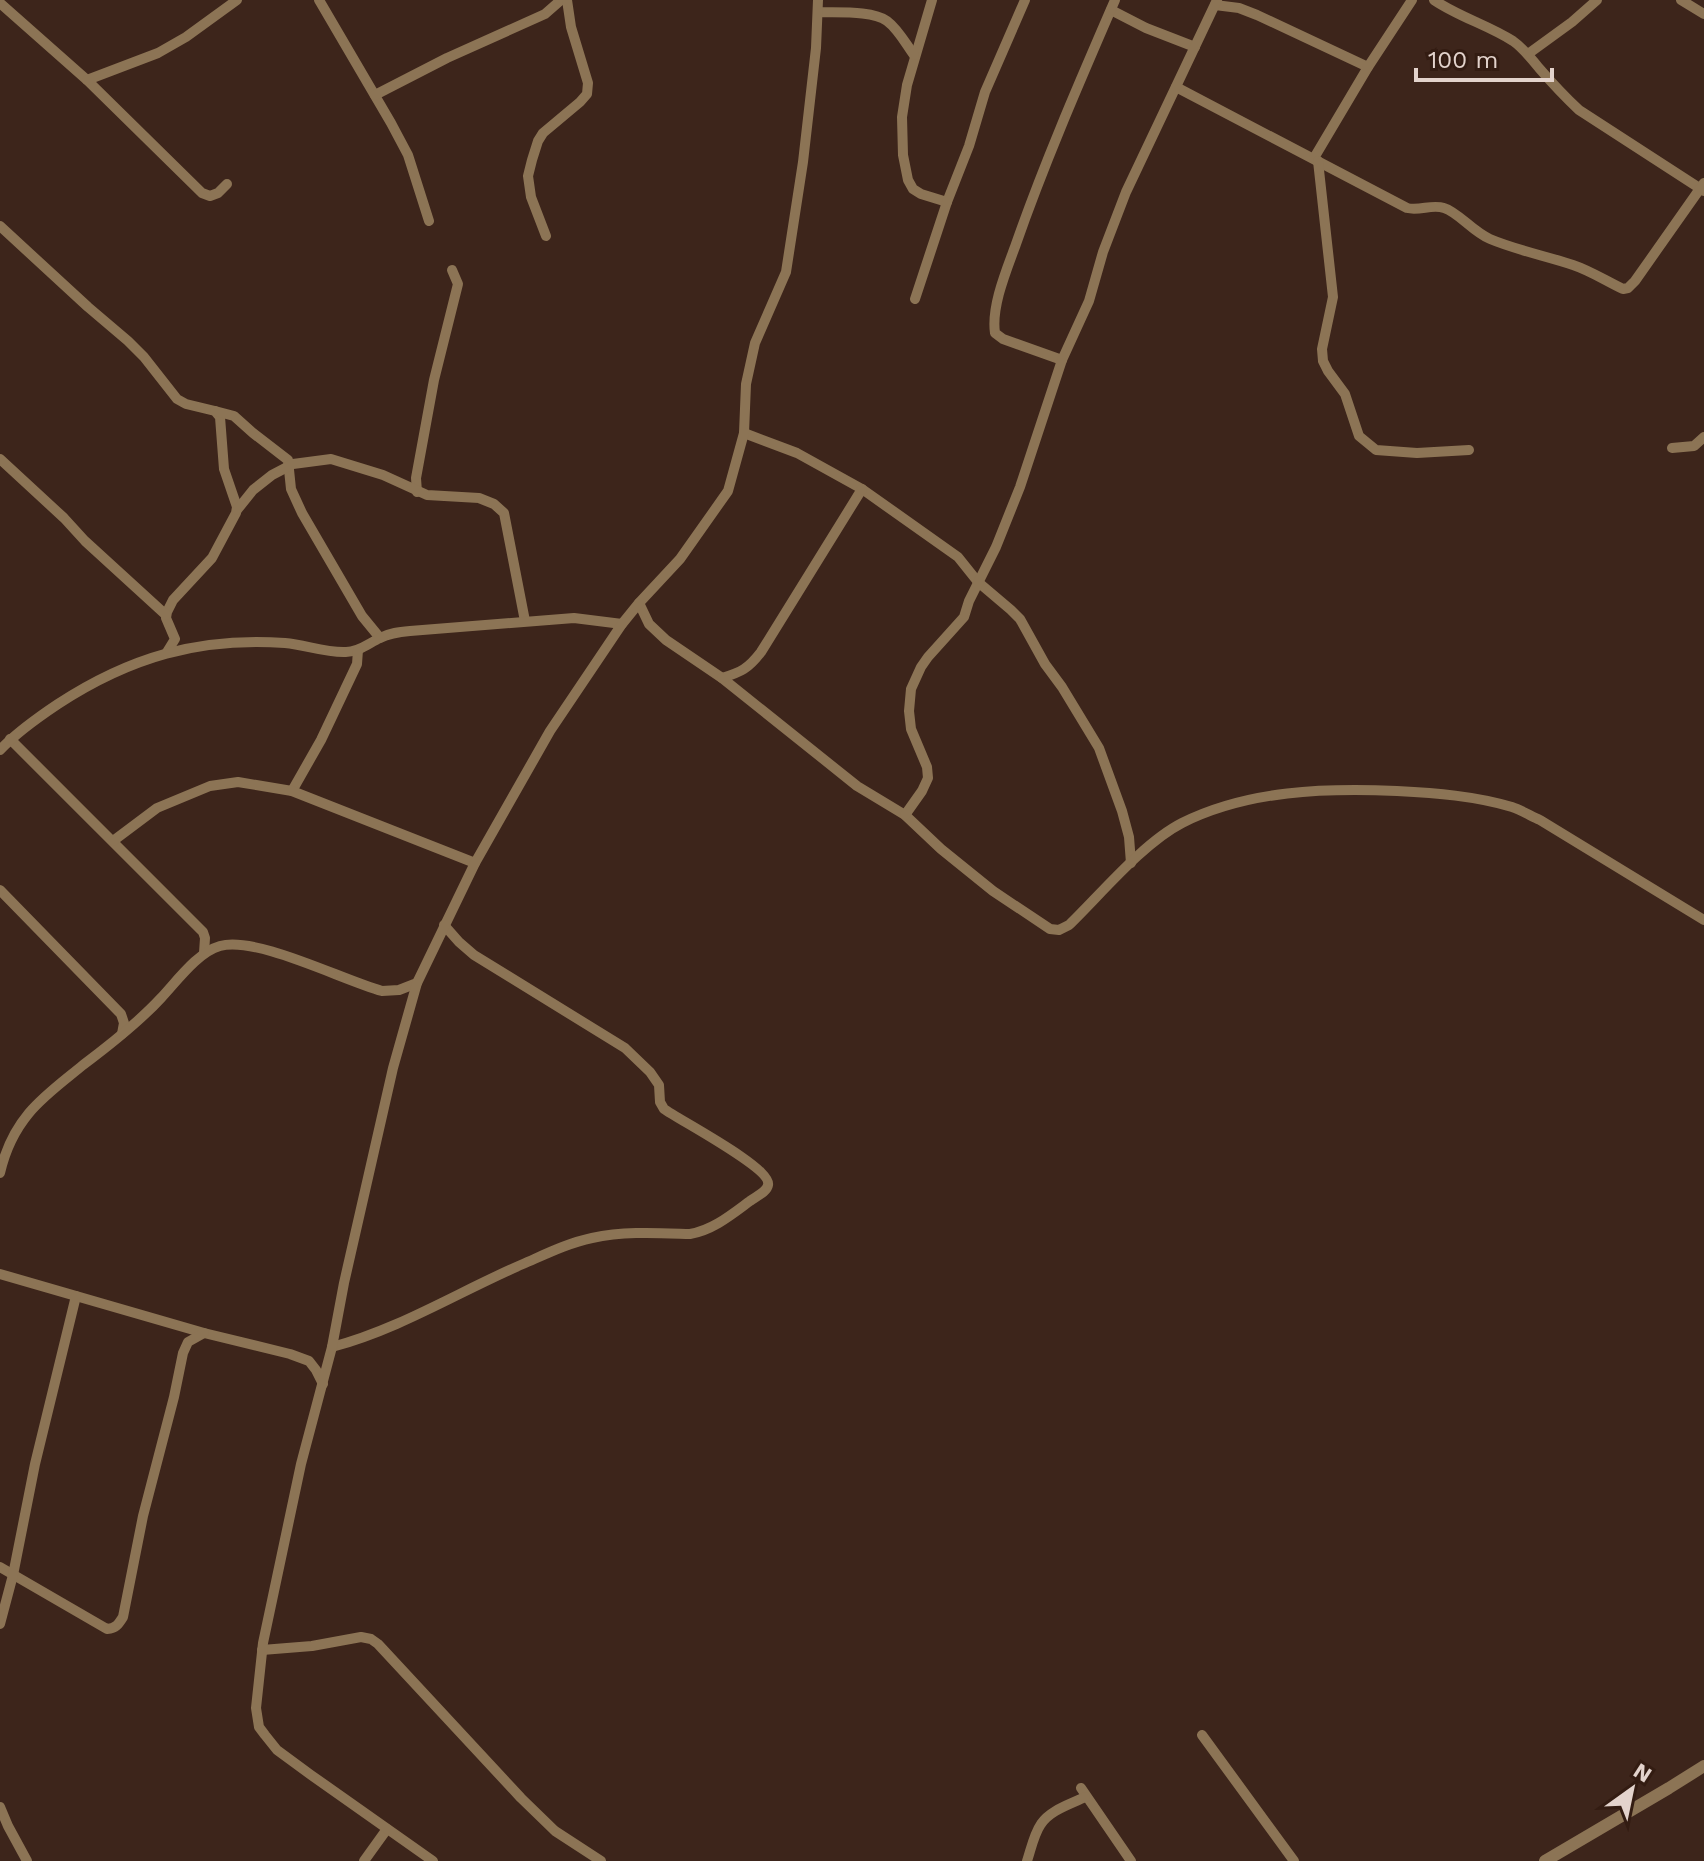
<svg xmlns="http://www.w3.org/2000/svg" width="1704" height="1861" font-family="'Work Sans',sans-serif">
  <style>
    .lines { fill: none; stroke-linecap: round; stroke-linejoin: round }
    .minor { stroke: #8c7455; stroke-width: 10 }
    .tertiary { stroke: #8c7455; stroke-width: 12 }
  </style>
  <rect width="100%" height="100%" fill="#3d251b"/>
  <g class="lines">
    <g class="minor">
      <path d="M319,0l72,123 17,32 21,66"/>
      <path d="M932,0l-25,85 -5,32 1,38 5,25 5,9 8,5 26,8"/>
      <path d="M1434,0c25,17 54,25 79,41 10,7 18,17 26,27 13,15 26,29 40,42l125,81"/>
      <path d="M1681,0l23,14"/>
      <path d="M0,3l87,77 115,113 8,3 8,-3 9,-9"/>
      <path d="M1215,5l24,3 18,7 111,52"/>
      <path d="M1111,10l35,18 49,19"/>
      <path d="M818,12c18,1 54,-2 69,9 11,8 19,23 27,34"/>
      <path d="M1528,54l44,-32 25,-22"/>
      <path d="M87,80l71,-27 28,-16 51,-37"/>
      <path d="M1176,87l231,121c13,3 25,-4 37,0 14,4 29,24 46,31 26,11 56,17 83,26 18,6 33,16 50,24l5,-1 7,-7 69,-98"/>
      <path d="M375,95l72,-37 98,-44 16,-14"/>
      <path d="M1314,158l54,-91 44,-67"/>
      <path d="M1318,161l15,136 -11,52 1,12 5,10 17,23 14,42 17,14 41,3 52,-3"/>
      <path d="M0,226l88,81 40,34 16,16 33,42 9,5 29,7 5,6 4,52 13,38 -1,6 -24,45 -39,42 -6,12 -1,6 9,21 -8,13"/>
      <path d="M546,236l-15,-39 -3,-21 4,-16 6,-19 5,-8 37,-31 7,-8 1,-11 -17,-56 -4,-27"/>
      <path d="M915,299l32,-97 22,-56 16,-54 40,-92"/>
      <path d="M1062,360l-59,-21 -8,-6c-4,-27 12,-64 21,-89 29,-83 64,-163 99,-244"/>
      <path d="M215,411l19,5 19,17 35,27 3,29 11,24 60,103 18,22"/>
      <path d="M744,433l53,20 65,36 96,68 20,25 33,28 9,9 25,45 17,23 37,61 23,63 7,26 2,26"/>
      <path d="M1672,448l22,-2 10,-9"/>
      <path d="M0,459l64,59 21,23 81,74"/>
      <path d="M417,492l-1,-14 18,-98 24,-96 -6,-14"/>
      <path d="M237,510l16,-20 19,-15 21,-11 38,-5 52,16 44,20 52,3 15,6 10,9 21,108"/>
      <path d="M639,603l10,21 17,16 56,38 135,108 48,29 36,34 52,42 57,38 9,1 10,-5c32,-31 74,-82 113,-102 66,-33 143,-35 215,-32 39,2 78,5 115,16 9,3 19,9 28,13l164,100"/>
      <path d="M722,678c19,-6 26,-9 39,-26l101,-163"/>
      <path d="M10,739l193,193 2,6 -1,15"/>
      <path d="M0,750c17,-18 37,-32 58,-46 72,-47 141,-67 227,-61 21,2 41,10 61,9 13,0 23,-9 34,-14 10,-5 19,-6 30,-7l164,-13 48,6"/>
      <path d="M292,791l29,-51 36,-76 1,-14"/>
      <path d="M905,815l17,-24 6,-13 -1,-11 -16,-38 -2,-18 2,-22 10,-22 7,-10 36,-40 5,-16 27,-54 24,-60 42,-127 27,-59 14,-49 23,-60 91,-192"/>
      <path d="M113,841l44,-33 53,-22 28,-4 54,9 183,72"/>
      <path d="M0,890l121,124 3,9 -2,11"/>
      <path d="M0,1173c5,-22 14,-42 29,-60 15,-18 36,-33 54,-48 28,-21 55,-42 78,-67 16,-17 37,-46 59,-52 37,-10 122,34 162,45l17,-1 18,-7"/>
      <path d="M0,1274l204,59 86,21 19,7 7,9 7,14"/>
      <path d="M332,1347c68,-18 128,-56 191,-83 23,-10 45,-21 69,-26 33,-7 65,-5 98,-4 23,-4 41,-19 60,-33 5,-4 17,-9 18,-16 4,-17 -89,-65 -104,-76l-4,-7 -1,-17 -9,-13 -25,-24 -151,-93 -15,-13 -15,-17"/>
      <path d="M0,1567l107,62c9,-1 11,-4 16,-12l20,-101 31,-119 9,-44 5,-11 16,-9"/>
      <path d="M0,1624l13,-49 22,-111 41,-168"/>
      <path d="M262,1650l50,-4 49,-9 10,2 7,5 143,154 34,33 46,30"/>
      <path d="M1202,1735l92,126"/>
      <path d="M1081,1788l50,73"/>
      <path d="M0,1807l8,19 19,35"/>
      <path d="M364,1861l23,-32"/>
      <path d="M433,1861l-122,-86 -34,-25 -12,-15 -6,-8 -3,-19 7,-65 38,-179 31,-117 12,-64 49,-215 24,-85 58,-120 75,-132 72,-107 17,-21 41,-44 48,-68 16,-58 2,-49 9,-41 31,-71 17,-110 13,-114 2,-48"/>
      <path d="M1027,1861c4,-12 7,-27 14,-37 9,-14 30,-20 44,-27"/>
    </g>
    <path class="tertiary" d="M1545,1861l124,-73 35,-22"/>
  </g>
  <g transform="translate(1632 1789) rotate(33)" stroke="#331c12" stroke-width="6" paint-order="stroke">
  <path d="M0-6L14 30L0 20L-14 30Z" fill="#e3d3cc"/>
  <text y="-12" font-size="22" font-weight="bold" text-anchor="middle" fill="#e3d3cc">N</text>
  </g>
  <path d="M1416 68v12h136v-12" fill="none" stroke="#e3d3cc" stroke-width="4"/>
  <text x="1428" y="68" font-size="24" fill="#e3d3cc" stroke="#331c12" stroke-width="6" paint-order="stroke">100 m</text>
</svg>
